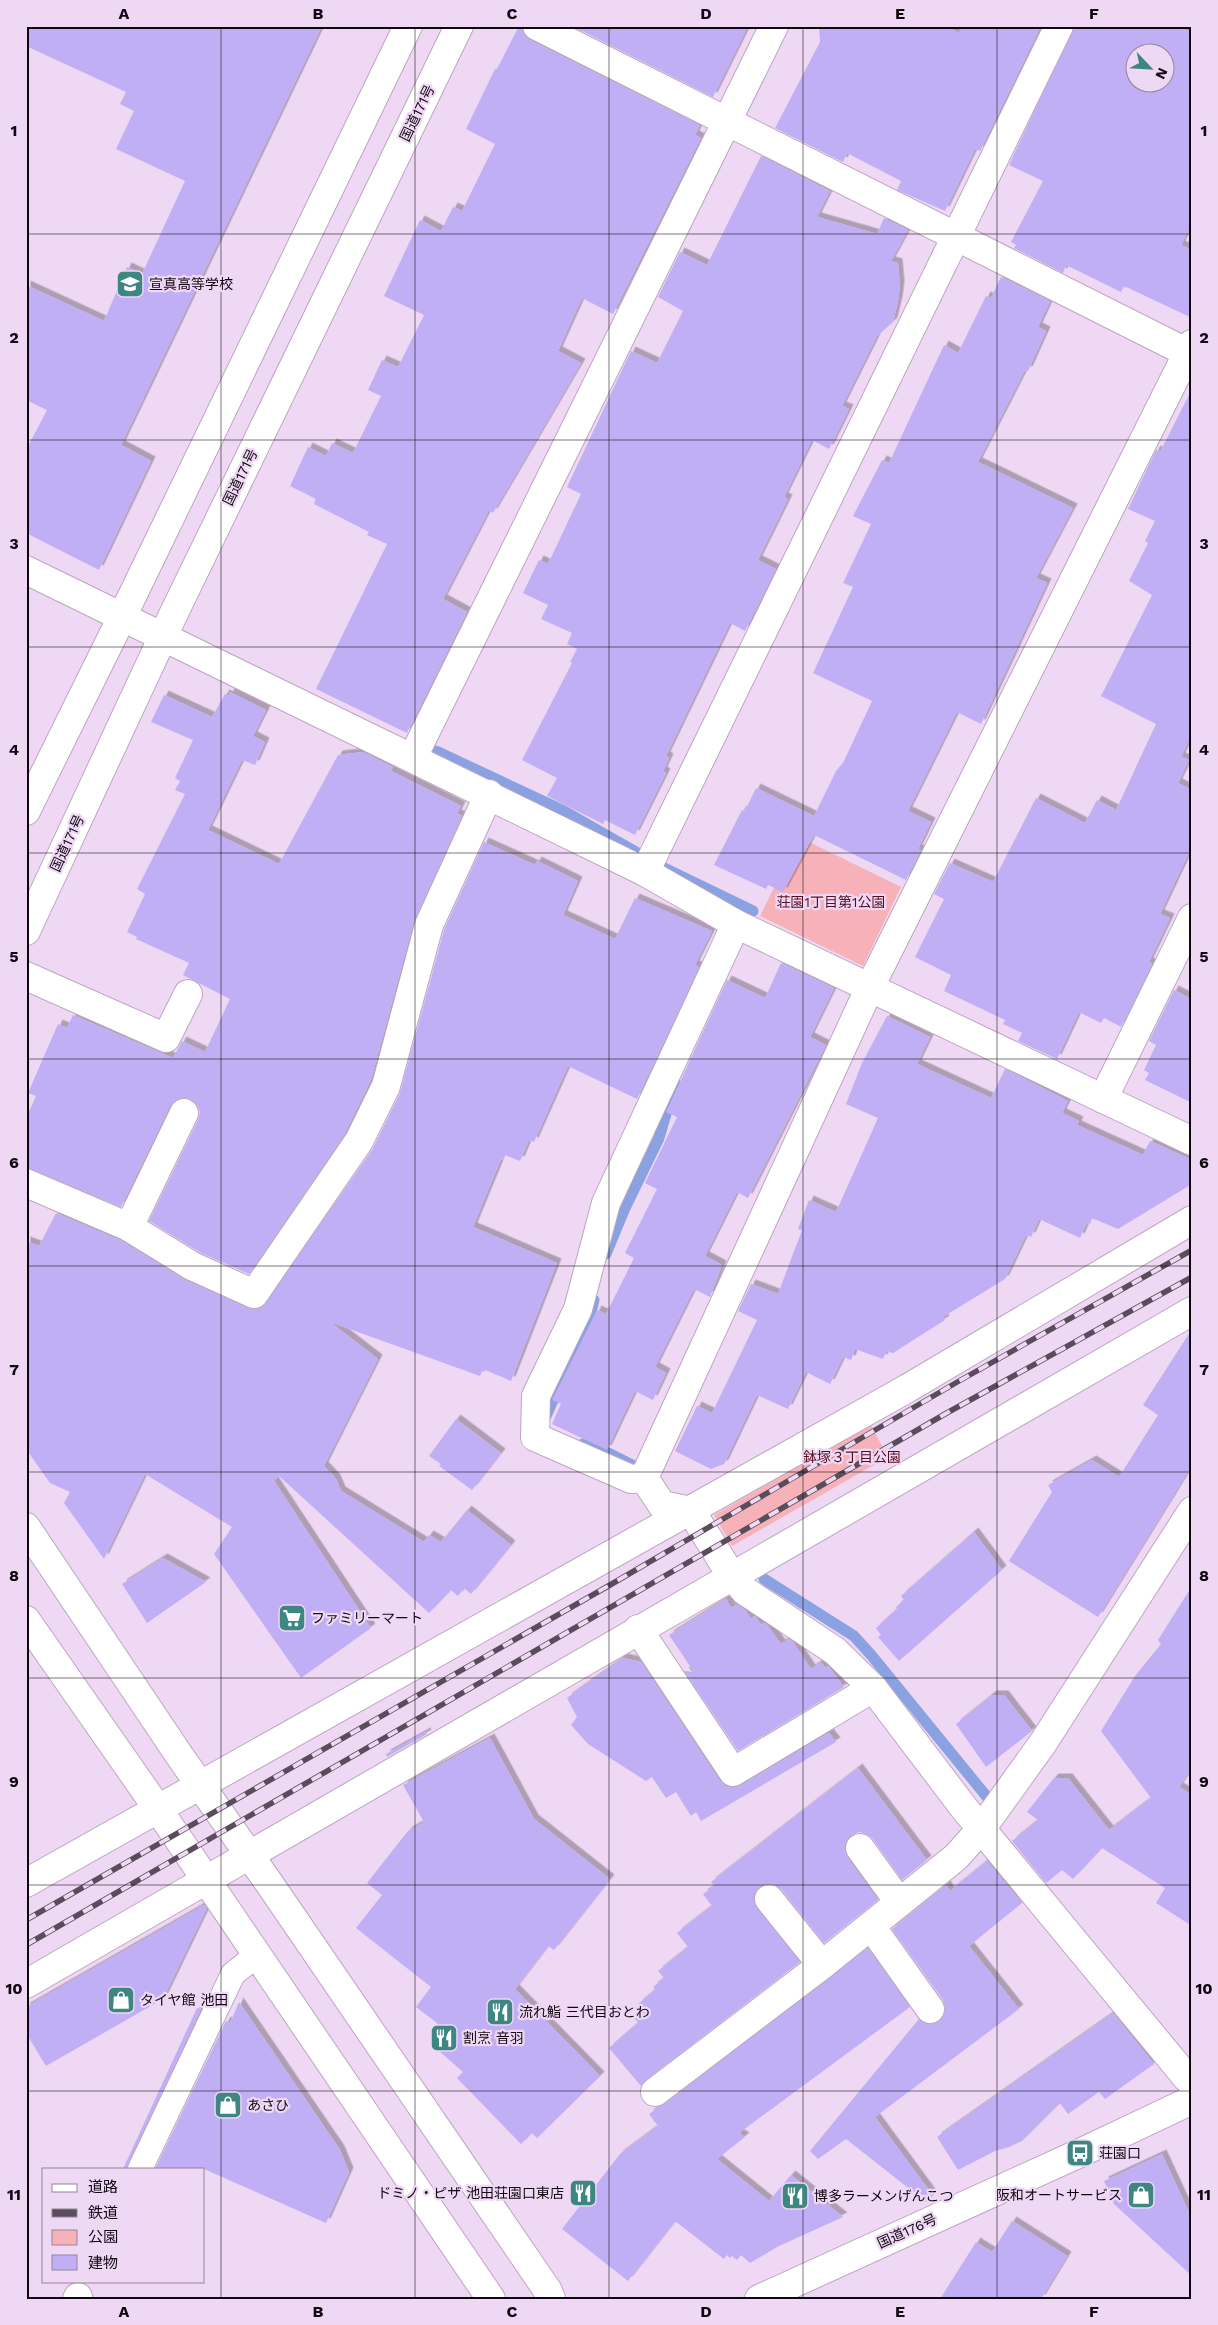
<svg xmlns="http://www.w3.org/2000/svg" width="1218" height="2325" font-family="'Work Sans','Noto Sans JP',sans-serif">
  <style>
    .green { fill: #f7b2b9 }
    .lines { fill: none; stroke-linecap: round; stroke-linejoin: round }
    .stream { stroke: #8aa1e2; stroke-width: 11 }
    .building { fill: #c0aff5; fill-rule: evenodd; filter: url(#shadow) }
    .lane-casing { stroke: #bca6c1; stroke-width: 26 }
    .street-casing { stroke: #bca6c1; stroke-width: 30 }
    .secondary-casing { stroke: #bca6c1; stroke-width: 30 }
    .highway-casing { stroke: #bca6c1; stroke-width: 30 }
    .lane { stroke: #fff; stroke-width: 24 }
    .street { stroke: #fff; stroke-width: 28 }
    .secondary { stroke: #fff; stroke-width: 28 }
    .highway { stroke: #fff; stroke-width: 28 }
    .rail-casing { stroke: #594c5b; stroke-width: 5.5 }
    .rail { stroke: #efd8f4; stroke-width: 4; stroke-dasharray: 11; stroke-linecap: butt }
    .grid { fill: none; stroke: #100811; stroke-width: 1; stroke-opacity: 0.55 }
    .labels { text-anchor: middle; stroke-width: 4.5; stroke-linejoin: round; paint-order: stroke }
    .street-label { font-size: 14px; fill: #100811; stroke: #efd8f4 }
    .poi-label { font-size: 14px; fill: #100811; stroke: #efd8f4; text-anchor: start }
    .park-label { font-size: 14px; fill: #560e1f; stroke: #efd8f4 }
    .neatline { fill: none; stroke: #100811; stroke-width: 2 }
    .grid-label { font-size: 16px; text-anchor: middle; font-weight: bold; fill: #100811 }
  </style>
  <defs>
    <filter id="shadow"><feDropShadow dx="4.5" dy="-4.5" stdDeviation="0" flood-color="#0004"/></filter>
  </defs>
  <rect width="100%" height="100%" fill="#efd8f4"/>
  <g class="green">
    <path d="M799,837l102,50 -38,79 -103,-50z"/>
    <path d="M871,1425l17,32 -156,89 -18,-31z"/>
  </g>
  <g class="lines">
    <g class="stream">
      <path d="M436,751l128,60 100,57 89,43"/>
      <path d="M606,1254l19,-46 34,-70 16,-55"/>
      <path d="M546,1416l43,-96 5,-20"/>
      <path d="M583,1444l25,9 26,13"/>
      <path d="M764,1579l90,57 18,20 115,141"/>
    </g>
  </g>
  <g class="building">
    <path d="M26,26h296l-201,419 30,16 -52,109 -73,-37v-83l21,-40 -21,-10v-115l78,36 23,-54 15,7 43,-93 -69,-32 18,-38 -14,-7 6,-12 -100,-46z"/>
    <path d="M519,26h2l3,8 6,6 170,85 -5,10 6,3 -88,176 -31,-16 -24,53 23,12 -88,150 -4,-3 -46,89 24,13 -60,121 -91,-44 71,-145 -20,-9 2,-3 -55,-28 2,-5 -26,-13 18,-39 18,9 6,-13 21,10 28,-57 -13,-6 14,-30 16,7 26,-52 -40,-19 36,-76 21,11 12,-24 9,4 33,-67 -29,-15 29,-60h2z"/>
    <path d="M572,26h176l-35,71z"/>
    <path d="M819,26h127l13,7 3,-7h79l-61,125 -5,-2 -30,62 -48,-21 4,-9 -54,-28 -4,9 -68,-34 45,-86z"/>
    <path d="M1074,26h104l14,7v190l-11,22 11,5v68l-68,-32 -3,6 -55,-27 -3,8 -49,-25 2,-3 -5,-3 32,-61 -34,-16zM1136,52h30v30h-30z"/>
    <path d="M761,156l69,35 -13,26 60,17 7,-16 24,12 -17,31 7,2 2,23 -2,15 -5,21 -16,14 -35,70 7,3 -20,40 -17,-9 -28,57 4,2 -30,61 18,9 -31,62 -15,-8 -64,133 3,2 -6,13 3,2 -31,62 -30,-15 -2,4 -56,-28 10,-18 -35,-18 50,-97 -2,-1 7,-13 -10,-5 5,-11 -31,-14 7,-14 -25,-12 16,-33 9,4 33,-70 -14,-7 64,-136 26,12 26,-52 -25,-14 22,-45 27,13z"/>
    <path d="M1001,277l49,24 -12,26 8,4 -18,40 -3,-1 -47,92 95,46 -37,70 11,5 -66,141 -24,-12 -49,99 23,11 -13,27 3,1 -15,30 -92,-45 -31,57 -15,-7 -2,4 -52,-24 28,-55 3,1 11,-23 58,28 22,-45 5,-6h1l30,-64 -59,-28 40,-86 -10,-4 28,-59 -18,-8 29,-56 7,3 55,-118 14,8 28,-57 5,2z"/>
    <path d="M1192,389v345l-11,23 8,3 -11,23 14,7v56l-32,68 10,4 -21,44 3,2 -31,63 -17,-9 -3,5 -22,-11 -22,47 -39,-18 4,-8 -19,-9 2,-4 -61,-29 7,-16 -36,-18 29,-58 -10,-5 16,-31 43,19 43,-84 49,25 12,-23 19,10 40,-86 -55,-28 51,-101 -23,-14 19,-38 -3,-2 10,-20 -27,-12 28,-59 4,2z"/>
    <path d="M230,692l36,18 -13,26 12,6 -10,23 -13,-5 -34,70 71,34 59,-109 25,-3 30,15 -2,4 70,35 -4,8 5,2 -48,105 -43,159 -26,53 -96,141 -50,-22 -50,-31 49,-101 2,-8 -3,-7 -7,-6 -8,-1 -6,2 -6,6 -49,101 -95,-39v-50l10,-22 -8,-3 30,-69 9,4 6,-13 100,43 9,-17 23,11 25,-53 -47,-24 6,-12 -53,-24 1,-2 -10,-5 18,-38 -8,-5 48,-95 -10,-4 5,-9 -5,-3 18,-38 -42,-18 13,-27 48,22 13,-23 4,2z"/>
    <path d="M484,842l51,23 2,-4 41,20 -15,34 52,24 20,-41 77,33 -17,34 4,2 -62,132 -69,-33 -34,76 -5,-2 -9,21 -15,-6 -2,5 -2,-1 -28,68 84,36 -46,118 -28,-12 -3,7 -150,-54 48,37 -54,107 12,13 5,12 83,51 5,-7 12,7 26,-32 44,35 -40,49 -7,-6 -6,8 -7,-6 -22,23 -150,-137 -5,5 97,147 -70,50 -87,-124 18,-27 -87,-53 -41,85 -40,-56 6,-11 -20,-9 -24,-34v-208l13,5 17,-33 66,28 63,39 63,28 7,2 7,-3 110,-157 28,-57 44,-163z"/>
    <path d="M781,963l53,25 -24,49 16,8 -78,153 -11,-6 -32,64 17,9 -12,32 -16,-8 -39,78 11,6 -13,27 -18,-9 -28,59 -55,-26 9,-20 -9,-4 45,-90 9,4 28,-56 -9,-5 32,-64 -12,-6 32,-66 -11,-5 61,-132 38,18z"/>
    <path d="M1174,990l18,9v104l-47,-23 4,-7 -5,-3 12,-25 -7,-4z"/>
    <path d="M887,1016l43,21 -13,27 74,34 14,-29 63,32 -6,12 17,8 -2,4 66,30 7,-14 42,19v24l-74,45 -26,-11 -2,6 -3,-2 -7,16 -41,-19 -8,18 -5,-2 -21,44 -62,38 2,3 -52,33 -7,-2 -3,8 -28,-10 -4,11 -8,-3 -13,27 -24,-12 -18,37 -31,-14 -33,69 -13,5 -36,-18 22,-45 15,7 45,-93 -19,-9 13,-27 27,10 24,-64 -4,-1 11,-29 27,12 42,-94 -32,-14 16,-41z"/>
    <path d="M1192,1329v136l-94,152 -89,-56 43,-69 -4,-7 44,-25 27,17 39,-62 -15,-10z"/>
    <path d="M456,1419l45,34 -29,37 -33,-24 2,-2 -12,-8z"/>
    <path d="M974,1532l28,38 -103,91 -21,-24 3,-2 -5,-7 21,-19 -1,-2 8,-7 -3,-4z"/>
    <path d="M163,1558l43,24 -59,41 -25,-39z"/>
    <path d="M1192,1586v181l-13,20 13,8v131l-36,-23 9,-15 -63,-40 -29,31 -11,-9 -16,13 -34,-42 26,-21 -11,-8 27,-34h14l41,52 42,-32 -50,-67 34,-55 26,-32 -3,-4z"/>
    <path d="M726,1599l5,9 6,-4 8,6 6,9 4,-3 6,9 3,-2 3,2 14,19 8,-5 4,3 18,27 10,-7 4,6 3,-2 16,21 -106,64 -54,-80 10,1 -25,-37z"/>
    <path d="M623,1658l18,4 79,119 6,5 8,2 7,-3 88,-52 7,9 -135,79 -5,-9 -5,4 -15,-24 -10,6 -14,-21 -6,4 -58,-37 -17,-19 6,-8 -10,-19z"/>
    <path d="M992,1695h12l28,36 -46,36 -30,-43z"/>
    <path d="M426,1732l1,2 -40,23 -1,-3z"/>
    <path d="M490,1738l44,81 76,60 -56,71 -6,-4 -33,43 85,87 -63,62 -5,-5 -11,11 -64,-66 6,-6 -25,-22 -1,-27 -21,-16 15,-20 -75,-59 26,-33 -15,-12 41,-52 16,-9 -21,-37z"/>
    <path d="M858,1768l69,92 -25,20 -30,-42 -6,-4 -7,-2 -9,4 -4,6 -2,7 3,8 31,43 -54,43 -43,-54 -7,-5h-7l-7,3 -6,7v7l3,7 43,54 -154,118 -5,6 -32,-38 29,-25 -5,-7 4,-4 -1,-2 4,-4 -2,-2 17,-14 -2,-3 11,-9 -6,-7 30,-24 -11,-14 35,-27 -9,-12 12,-8 -4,-4z"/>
    <path d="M987,1861l35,42 -53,43 50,63 -144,108 58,79 -7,6 -80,-63 -28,20 -8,-8 109,-132 5,4 8,1 7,-3 5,-6 1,-8 -2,-7 -51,-71 54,-44 4,6z"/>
    <path d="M204,1905l3,3 -44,91 -117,67 -20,-33v-26z"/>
    <path d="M868,1948l42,59 -171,126 6,4 -28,22 52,42 22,-26 52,42 -64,29 -29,17 -9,-8 -4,5 -5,-4 -2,2 -3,-3 -3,4 -49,-38 -47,60 -66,-52 58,-75 38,-28 -9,-12 15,-10z"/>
    <path d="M239,2002l101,148 9,22 -23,51 -122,-54h-49l71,-148 4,2z"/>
    <path d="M197,2008l4,1 -75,160h-3z"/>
    <path d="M1113,2013l41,51 -49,35 -6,-7 -31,22 -8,-11 -38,38 -13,6 -14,4 -37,19 -21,-33z"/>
    <path d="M1162,2154l30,65v57l-78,-72 -10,-23z"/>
    <path d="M1012,2221l55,35 -26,43h-101l36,-57 16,10z"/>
  </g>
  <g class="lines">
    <g class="lane-casing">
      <path id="lane" d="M140,2169l93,-195 24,-19"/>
    </g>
    <g class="street-casing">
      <g id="street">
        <path d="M537,26l655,329"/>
        <path d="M26,570l619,302 91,52 456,217"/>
        <path d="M413,757l361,-731"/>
        <path d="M645,872l414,-846"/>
        <path d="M26,976l140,62 22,-44"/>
        <path d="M1103,1099l89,-181"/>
        <path d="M26,1183l103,44 63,39 62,28 105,-153 27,-55 43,-161 60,-131"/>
        <path d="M129,1227l55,-114"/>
        <path d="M644,1478l225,-489 323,-645"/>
        <path d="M644,1478l18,27 29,6 40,64 14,16 90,60 38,37 91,120 223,270 5,1"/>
        <path d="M644,1478l-13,1 -96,-42 1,-41 42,-87 28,-106 130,-279"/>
        <path d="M638,1629l95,143 140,-84"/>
        <path d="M860,1848l39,54"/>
        <path d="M26,1883l882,-495 284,-168"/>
        <path d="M769,1899l53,66"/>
        <path d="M871,1926l59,83"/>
        <path d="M26,1984l1166,-673"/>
        <path d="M655,2092l167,-127 134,-108 26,-29 61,-85 149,-232"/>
        <path d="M77,2299l1,-2"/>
      </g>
    </g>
    <g class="secondary-casing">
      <g id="secondary">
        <path d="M26,1527l153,228 90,128 279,408 3,8"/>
        <path d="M26,1620l132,189 333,490"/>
      </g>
    </g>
    <g class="highway-casing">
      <g id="highway">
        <path d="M26,811l96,-194 286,-591"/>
        <path d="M26,931l147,-316 286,-589"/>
        <path d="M759,2299l321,-146 112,-53"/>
      </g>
    </g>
    <use href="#lane" class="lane"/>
    <use href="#street" class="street"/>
    <use href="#secondary" class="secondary"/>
    <use href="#highway" class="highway"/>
    <g class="rail-casing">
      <g id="rail">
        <path d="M26,1920l584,-335 349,-204 233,-131"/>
        <path d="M26,1945l919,-531 247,-137"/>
      </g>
    </g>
    <use href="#rail" class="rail"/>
  </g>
  <path class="grid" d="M221,26v2273M415,26v2273M609,26v2273M803,26v2273M997,26v2273M26,234h1166M26,440h1166M26,647h1166M26,853h1166M26,1059h1166M26,1266h1166M26,1472h1166M26,1678h1166M26,1885h1166M26,2091h1166"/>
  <defs>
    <g id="school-square" transform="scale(1.4375)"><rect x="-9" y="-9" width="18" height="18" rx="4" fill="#3e8682" stroke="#efd8f4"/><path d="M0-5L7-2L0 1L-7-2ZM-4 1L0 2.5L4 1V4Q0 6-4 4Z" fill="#fff"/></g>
    <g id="supermarket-square" transform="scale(1.4375)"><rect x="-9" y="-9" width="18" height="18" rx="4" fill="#3e8682" stroke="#efd8f4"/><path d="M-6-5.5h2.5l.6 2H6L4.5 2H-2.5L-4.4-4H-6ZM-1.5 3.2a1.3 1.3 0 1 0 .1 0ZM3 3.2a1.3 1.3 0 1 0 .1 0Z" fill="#fff"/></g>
    <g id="shop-square" transform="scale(1.4375)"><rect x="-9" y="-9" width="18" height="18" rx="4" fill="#3e8682" stroke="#efd8f4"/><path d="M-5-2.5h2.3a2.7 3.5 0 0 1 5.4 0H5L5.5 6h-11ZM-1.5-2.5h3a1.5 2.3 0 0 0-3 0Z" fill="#fff"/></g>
    <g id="restaurant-square" transform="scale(1.4375)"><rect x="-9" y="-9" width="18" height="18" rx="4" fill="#3e8682" stroke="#efd8f4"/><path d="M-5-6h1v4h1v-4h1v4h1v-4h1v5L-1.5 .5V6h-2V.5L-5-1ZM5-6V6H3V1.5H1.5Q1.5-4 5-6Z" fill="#fff"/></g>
    <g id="bus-square" transform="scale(1.4375)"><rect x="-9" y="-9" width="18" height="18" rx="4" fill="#3e8682" stroke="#efd8f4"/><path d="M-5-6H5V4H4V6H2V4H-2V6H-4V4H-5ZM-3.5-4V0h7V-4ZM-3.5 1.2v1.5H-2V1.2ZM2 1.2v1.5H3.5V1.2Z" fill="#fff"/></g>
  </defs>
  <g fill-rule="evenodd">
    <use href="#school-square" x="130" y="284"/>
    <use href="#supermarket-square" x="292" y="1618"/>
    <use href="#shop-square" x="121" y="2000"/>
    <use href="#restaurant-square" x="500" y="2012"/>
    <use href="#restaurant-square" x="444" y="2038"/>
    <use href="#shop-square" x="228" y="2105"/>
    <use href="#bus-square" x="1080" y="2153"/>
    <use href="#restaurant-square" x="583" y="2193"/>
    <use href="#shop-square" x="1141" y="2195"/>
    <use href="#restaurant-square" x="795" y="2196"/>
  </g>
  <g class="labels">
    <g class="street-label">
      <text transform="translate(417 113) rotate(-64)" y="5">国道171号</text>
      <text transform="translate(240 477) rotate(-64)" y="5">国道171号</text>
      <text transform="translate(67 843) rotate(-65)" y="5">国道171号</text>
      <text transform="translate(907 2231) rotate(-24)" y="5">国道176号</text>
    </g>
    <g class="poi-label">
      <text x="149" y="289">宣真高等学校</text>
      <text x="311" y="1623">ファミリーマート</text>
      <text x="140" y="2005">タイヤ館 池田</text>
      <text x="519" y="2017">流れ鮨 三代目おとわ</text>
      <text x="463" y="2043">割烹 音羽</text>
      <text x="247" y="2110">あさひ</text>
      <text x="1099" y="2158">荘園口</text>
      <text x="564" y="2198" text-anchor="end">ドミノ・ピザ 池田荘園口東店</text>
      <text x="1122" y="2200" text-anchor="end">阪和オートサービス</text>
      <text x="814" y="2201">博多ラーメンげんこつ</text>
    </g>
    <g class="park-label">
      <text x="831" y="907">荘園1丁目第1公園</text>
      <text x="852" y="1462">鉢塚３丁目公園</text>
    </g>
  </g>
  <rect width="1218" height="2325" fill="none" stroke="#efd8f4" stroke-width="55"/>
  <rect x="42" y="2168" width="162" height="115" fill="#efd8f4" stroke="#968599"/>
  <rect x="52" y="2184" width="25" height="8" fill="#ffffff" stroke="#968599"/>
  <text x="88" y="2192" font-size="15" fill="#100811">道路</text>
  <rect x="52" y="2209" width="25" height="8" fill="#594c5b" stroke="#968599"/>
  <text x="88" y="2218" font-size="15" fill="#100811">鉄道</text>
  <rect x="52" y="2230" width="25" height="15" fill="#f7b2b9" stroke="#968599"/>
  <text x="88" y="2242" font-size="15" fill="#100811">公園</text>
  <rect x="52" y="2255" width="25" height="15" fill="#c0aff5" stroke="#968599"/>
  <text x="88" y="2268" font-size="15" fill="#100811">建物</text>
  <g transform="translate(1150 68) rotate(115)"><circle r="24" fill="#efd8f4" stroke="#968599"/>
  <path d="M0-4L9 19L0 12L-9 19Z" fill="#3e8682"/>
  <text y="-8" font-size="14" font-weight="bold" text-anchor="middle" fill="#100811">N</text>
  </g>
  <rect x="28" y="28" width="1162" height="2270" class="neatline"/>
  <g class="grid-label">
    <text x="124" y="19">A</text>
    <text x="318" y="19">B</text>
    <text x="512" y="19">C</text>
    <text x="706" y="19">D</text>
    <text x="900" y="19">E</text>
    <text x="1094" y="19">F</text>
    <text x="14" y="136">1</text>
    <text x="1204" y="136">1</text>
    <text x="14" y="343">2</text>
    <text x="1204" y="343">2</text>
    <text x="14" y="549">3</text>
    <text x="1204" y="549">3</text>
    <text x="14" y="755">4</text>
    <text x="1204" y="755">4</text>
    <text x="14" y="962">5</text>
    <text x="1204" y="962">5</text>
    <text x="14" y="1168">6</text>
    <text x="1204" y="1168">6</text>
    <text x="14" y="1375">7</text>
    <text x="1204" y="1375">7</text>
    <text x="14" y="1581">8</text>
    <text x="1204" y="1581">8</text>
    <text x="14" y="1787">9</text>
    <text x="1204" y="1787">9</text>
    <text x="14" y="1994">10</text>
    <text x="1204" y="1994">10</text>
    <text x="14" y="2200">11</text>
    <text x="1204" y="2200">11</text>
    <text x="124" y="2317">A</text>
    <text x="318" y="2317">B</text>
    <text x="512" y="2317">C</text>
    <text x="706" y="2317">D</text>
    <text x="900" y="2317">E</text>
    <text x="1094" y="2317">F</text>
  </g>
</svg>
